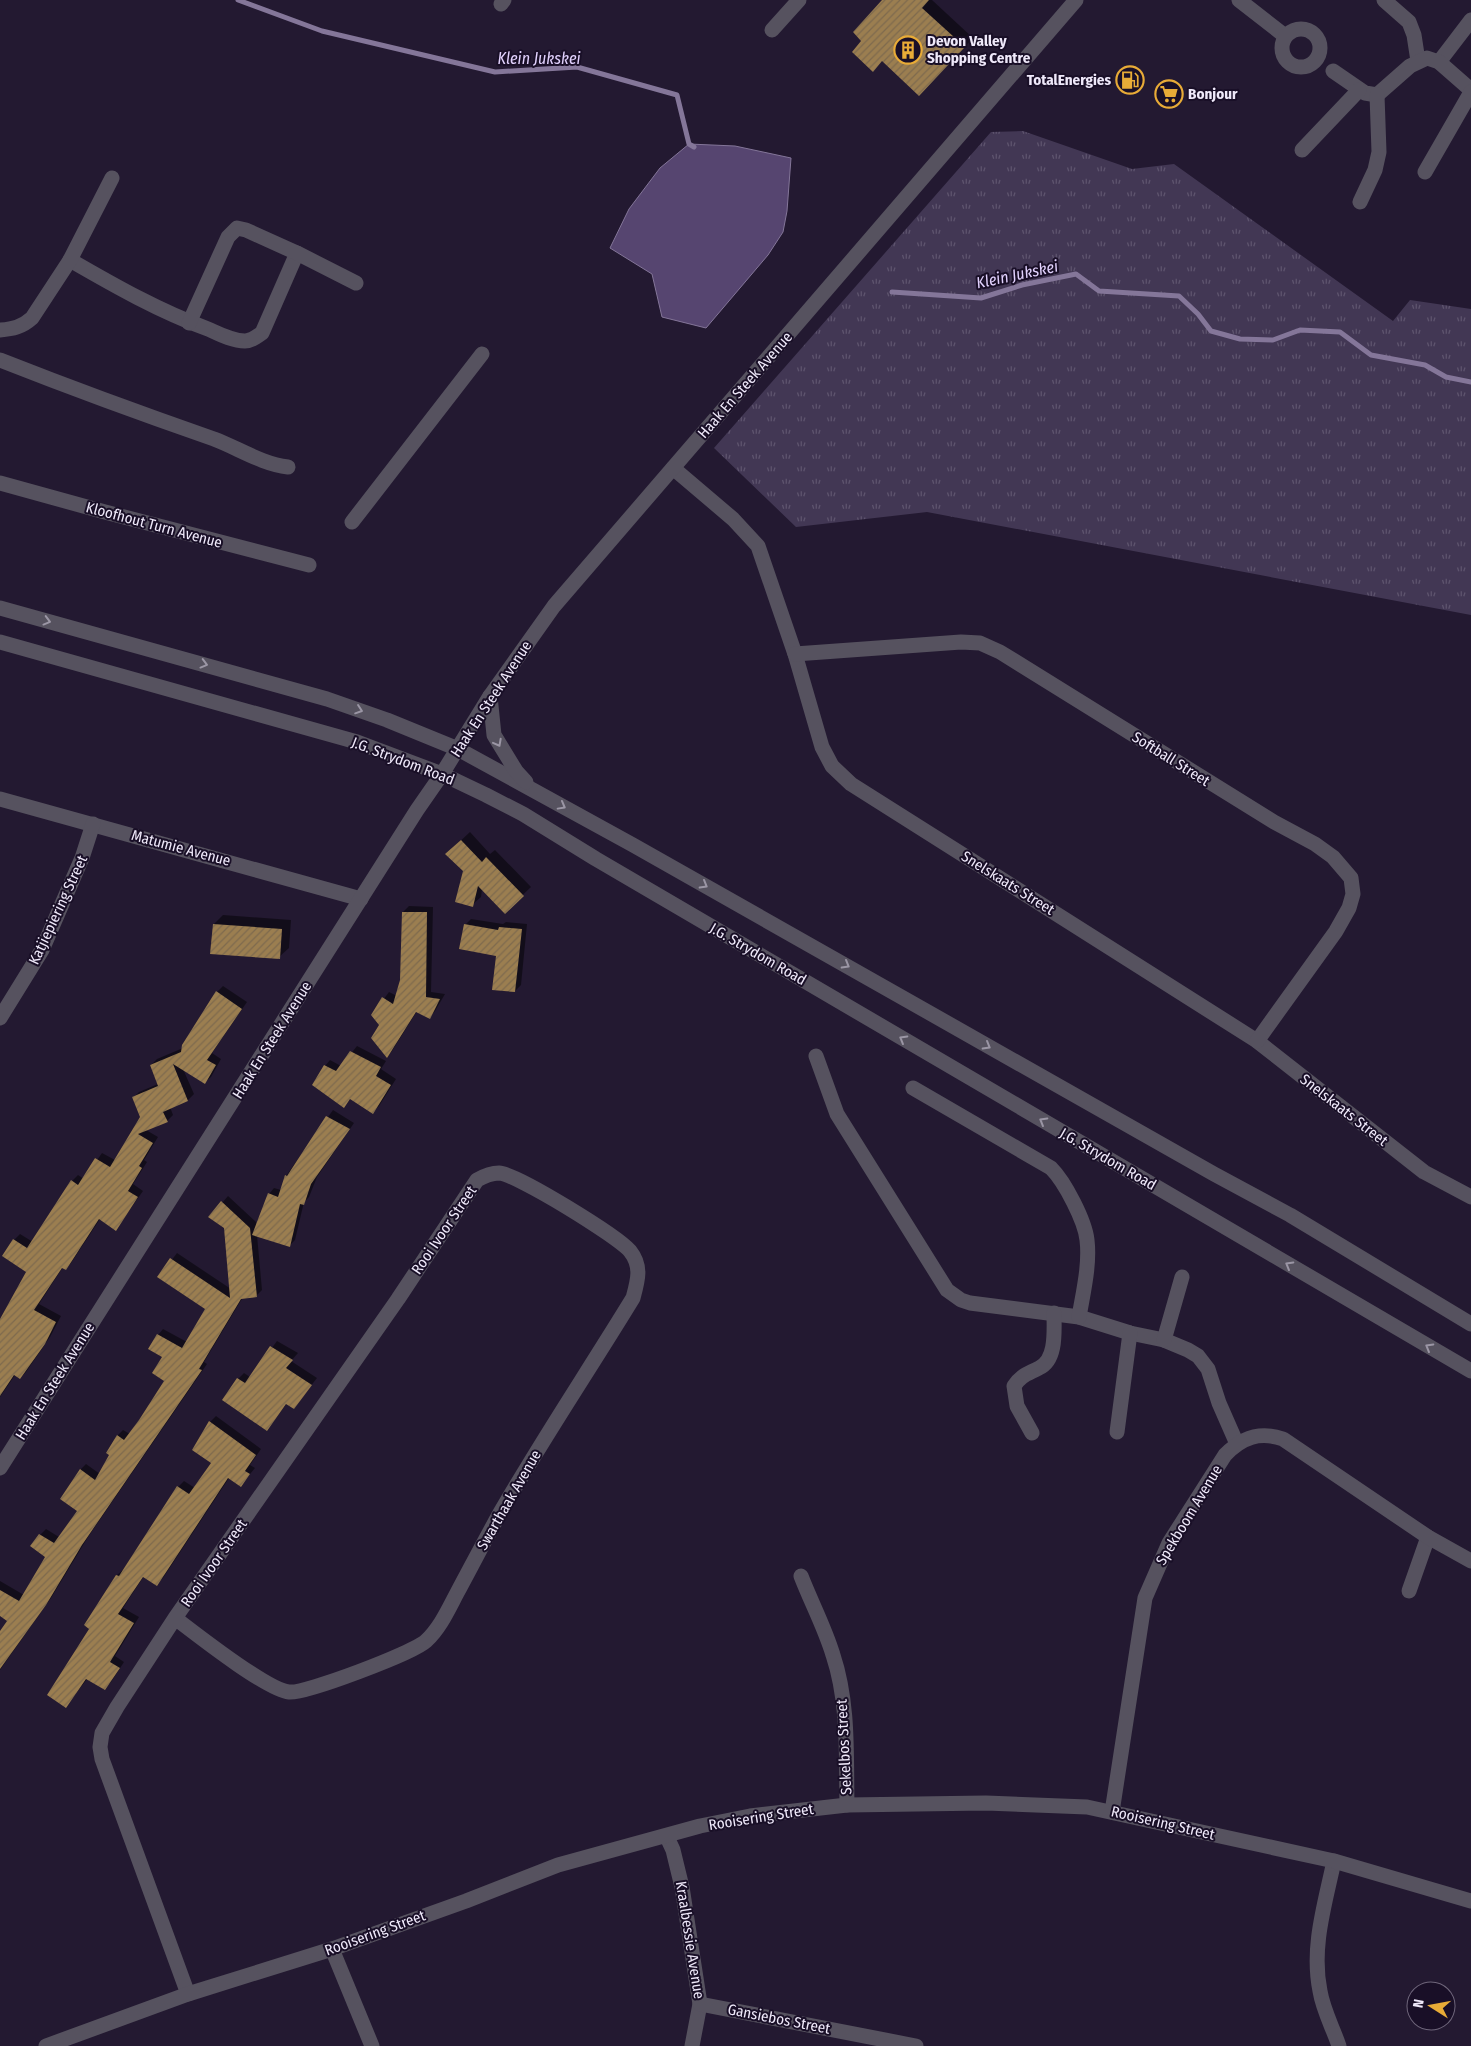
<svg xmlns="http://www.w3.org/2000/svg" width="1471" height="2046" font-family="'Fira Sans Condensed',sans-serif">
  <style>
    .grass { fill: url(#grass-tufts) }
    .water { fill: #564570; stroke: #847699 }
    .shadow { fill: #0007 }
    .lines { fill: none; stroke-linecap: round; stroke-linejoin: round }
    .stream { stroke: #847699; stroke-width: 5 }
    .building { fill: url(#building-hatch) }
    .minor { stroke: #56525f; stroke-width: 15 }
    .tertiary { stroke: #56525f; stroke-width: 15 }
    .oneway { stroke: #9b96a5 }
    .labels { text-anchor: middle; stroke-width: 4; stroke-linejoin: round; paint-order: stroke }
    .poi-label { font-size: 15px; font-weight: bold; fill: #efe9fa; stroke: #190f27; text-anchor: start }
    .street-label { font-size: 15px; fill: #efe9fa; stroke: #190f27 }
    .water-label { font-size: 16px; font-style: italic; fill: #e2d2fe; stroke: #190f27 }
  </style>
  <defs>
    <pattern id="grass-tufts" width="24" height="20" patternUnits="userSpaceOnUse" patternTransform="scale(1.25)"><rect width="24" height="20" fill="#423754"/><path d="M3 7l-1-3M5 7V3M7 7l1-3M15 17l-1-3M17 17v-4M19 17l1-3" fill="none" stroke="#5e546e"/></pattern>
    <pattern id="building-hatch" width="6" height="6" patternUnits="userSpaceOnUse" patternTransform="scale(1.25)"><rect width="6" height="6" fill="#9b7e50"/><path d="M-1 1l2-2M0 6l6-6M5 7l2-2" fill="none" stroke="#7e6a4e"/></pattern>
  </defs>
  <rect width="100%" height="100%" fill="#231931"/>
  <path class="grass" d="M1023,131l109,38 42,-5 219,157 17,-21 61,9v306l-544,-103 -131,15 -82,-79 277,-316z"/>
  <path class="water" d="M689,144l46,2 56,12 -4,53 -4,21 -15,23 -62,73 -44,-11 -10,-43 -42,-26 19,-39 31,-41z"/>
  <g class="shadow">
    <path d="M884,0h48l41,38 -45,47 -65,-44z"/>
    <path d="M470,832l20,22 5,-4 36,37 -26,25 -23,-23 -1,8 -9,8 -8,-34 -9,-25z"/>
    <path d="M409,906l24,1 -2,85 14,2 -10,17 -5,6 -13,-6 -25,40 -5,5 -6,-32 -9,-9 17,-23 8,4 4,-16 2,-68z"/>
    <path d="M223,915l68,5 -2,28 -10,9 -65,-33z"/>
    <path d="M471,919l32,5 3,-2 21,2 -6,61 -6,6 -18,-36 -32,-30z"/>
    <path d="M223,986l24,16 -35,51 9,6 -10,18 -6,5 -22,-13 11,25 -6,6 -18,7 3,8 -6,6 -21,9 12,7 -14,23 3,2 -14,22 10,7 -27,38 -16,-10 -29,44 -5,6 -3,-2 -24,37 22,12 -11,21 -24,35 -6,6 -5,-3 -15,22v-78l28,-48 -14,-31 6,-6 13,8 39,-61 6,-6 6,4 18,-26 13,7 26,-43 -8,-19 6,-6 19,-8 -7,-19 6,-6 26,-11 34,-56z"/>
    <path d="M357,1046l29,15 -5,8 15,10 -17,27 -6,6 -22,-14 -7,9 -19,-41 5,-6 11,6z"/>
    <path d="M333,1110l21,13 -37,54 -8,20 -5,5 -9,38 -6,6 -32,-11 5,55 -6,6 -13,1 -39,65 3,2 -119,173 -37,61 -51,72v-37l9,-13 -9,-5v-34l24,14 23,-39 -7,-21 6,-6 13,8 20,-27 1,-40 6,-6 14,10 11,-19 7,-20 5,-5 7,4 36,-54 -2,-23 -6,-22 5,-6 24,13 20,-33 -48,-32 18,-24 54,36 -5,-62 -16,-10 18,-21 28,26v6l13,-34 5,-6 7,2 5,-14z"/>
    <path d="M277,1341l21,12 -7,8 26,17 -18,23 -12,2 -15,20 -34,-44 6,-6 6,4z"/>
    <path d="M216,1416l45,33 -11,16 5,3 -14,17 -12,-7 -66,100 -6,6 -13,-8 -21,32 16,9 -24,39 9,6 -13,20 -6,6 -17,-10 -22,28 25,-78 26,-53 6,-5 55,-83 6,-6 11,7 18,-25 -3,-41z"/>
  </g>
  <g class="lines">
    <g class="stream">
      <path d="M238,0l84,31 173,41 82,-5 100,28 12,49 5,3"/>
      <path d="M892,292l89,6 41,-13 54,-11 23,17 80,5 19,18 13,17 29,8 33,1 27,-10 40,2 31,23 54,10 21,12 25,5"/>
    </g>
  </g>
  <g class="building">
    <path d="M882,0h47l-7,8 43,39 -46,49 -37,-35 -9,11 -21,-20 9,-11 -8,-9z"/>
    <path d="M461,840l21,22 4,-5 38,39 -19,18 -27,-28 -5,21 -18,-5 8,-31 -18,-17z"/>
    <path d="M402,912h25l-1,85 14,2 -10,20 -14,-7 -29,46 -16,-20 8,-13 -8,-10 11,-18 11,7 7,-24z"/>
    <path d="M213,924l69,5 -2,30 -70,-5z"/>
    <path d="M464,924l34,6 1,-3 23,2 -7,63 -23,-2 4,-34 -37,-7z"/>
    <path d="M216,991l26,18 -35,51 9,5 -11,19 -32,-20 15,37 -25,11 5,10 -30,12 15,9 -14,23 3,2 -14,23 10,6 -22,34 -17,-12 -33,51 -4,-2 -28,42 22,12 -11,22 -25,35 -6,-4 -14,21v-77l26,-47 -24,-16 11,-17 14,9 44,-68 7,5 17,-27 15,9 30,-50 -8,-20 26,-11 -8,-21 31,-13 1,-7z"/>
    <path d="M350,1051l31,16 -5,9 15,9 -18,29 -23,-15 -6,9 -32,-23 12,-20 12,6z"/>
    <path d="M326,1116l24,13 -39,55 -7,21 -4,-1 -10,43 -38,-12 16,-42 10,4 7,-22 2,1z"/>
    <path d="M221,1201l29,27 7,69 -16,2 -42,70 3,1 -120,175 -36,60 -46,64v-38l7,-10 -7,-5v-26l19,11 26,-44 -15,-11 9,-12 15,9 23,-32 -17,-12 20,-30 15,11 14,-25 -3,-2 11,-18 7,5 15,-20 25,-39 -12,-8 10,-16 -14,-8 9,-15 25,14 23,-39 -48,-32 13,-19 60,40 -6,-70 -16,-11z"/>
    <path d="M270,1346l23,14 -7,8 26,17 -18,24 -8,-5 -19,27 -45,-31 15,-22 8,5z"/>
    <path d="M209,1421l47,34 -11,16 5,3 -9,13 -13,-9 -71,108 -14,-9 -25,37 16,9 -24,39 10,6 -15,22 -19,-11 -20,29 -19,-13 42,-66 -5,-4 32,-50 3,1 58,-90 12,8 22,-31 -19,-13z"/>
  </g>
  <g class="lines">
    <g class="minor">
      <path d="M1239,0l46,36"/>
      <path d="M1384,0l25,22 5,13 4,26"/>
      <path d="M501,4l3,-4"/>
      <circle cx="1301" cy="48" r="19"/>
      <path d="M772,30l27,-30"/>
      <path d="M1439,62l32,-42"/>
      <path d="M1333,71l32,22 12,2 33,-29 17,-8 12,4 32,28"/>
      <path d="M1302,150l57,-60"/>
      <path d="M1425,172l46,-80"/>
      <path d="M1360,202l15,-32 4,-18 -2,-57"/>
      <path d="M70,260c45,26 89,51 138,69 11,5 24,12 37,12 6,0 11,-4 17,-8l35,-80"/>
      <path d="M189,323l39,-86 9,-9 9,2 51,23 59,30"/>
      <path d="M0,330c13,-1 22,-3 32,-12l38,-58 42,-82"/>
      <path d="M0,360c71,28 142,54 214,79 24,9 48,25 74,28"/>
      <path d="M673,468l60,51 25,27 37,108 27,93 10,19 19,18 406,257 167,131 47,25"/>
      <path d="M0,483l105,29 204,53"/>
      <path d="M352,522l130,-168"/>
      <path d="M795,654l166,-12 19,1 20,9 274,170 41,22 18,13 18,21 2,16 -4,14 -13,23 -79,110"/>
      <path d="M0,799l361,100"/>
      <path d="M0,1018l42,-68 40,-92 11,-34"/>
      <path d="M816,1056l21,58 110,176 14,10 9,3 109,14 51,16 34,7 24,10 10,6 10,13 11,34 18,41"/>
      <path d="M913,1088l138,80c14,14 34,53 36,72 3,25 -4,53 -8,77"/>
      <path d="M1164,1340l18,-63"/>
      <path d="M1117,1432l13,-99"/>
      <path d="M1032,1433l-15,-27 -3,-20c7,-11 14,-12 25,-18 18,-8 15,-38 15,-55"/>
      <path d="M0,1468l417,-658 25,-36"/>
      <path d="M801,1576c10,26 24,52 32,79 16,48 13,100 14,150"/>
      <path d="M1409,1591l19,-54"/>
      <path d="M175,1618c21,16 92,72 114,74 16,2 124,-39 137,-51 14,-13 22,-31 31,-48 14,-26 28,-53 43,-80 42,-73 89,-143 133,-215 5,-18 9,-32 -3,-47 -13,-15 -113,-77 -131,-78 -8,0 -15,3 -22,7l-79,119 -223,319 -58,89 -15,26 -2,14 2,12 86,235"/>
      <path d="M1112,1812l33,-214 24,-55 56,-88c17,-18 35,-24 58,-16l145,98 43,24"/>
      <path d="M667,1837l6,13 9,37 18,117 -8,42"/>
      <path d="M1334,1861c-9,43 -23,86 -14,130 3,19 13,37 19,55"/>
      <path d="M332,1949l40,97"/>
      <path d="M700,2004l216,42"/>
      <path d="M46,2046l142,-52 144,-45 134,-48 92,-36 142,-39 50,-10 97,-11 139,-2 101,4 247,54 137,40"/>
    </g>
    <g class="tertiary">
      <path d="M0,608l327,91 60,21 71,29 175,96 581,329 76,41 181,109"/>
      <path d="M0,642l357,100 85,32 44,21 37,19 73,45 875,512"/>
      <path d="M490,696l4,39 22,36 10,11"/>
      <path d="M442,774l48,-78 64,-90 522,-606"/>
    </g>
  </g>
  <defs><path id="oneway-chevron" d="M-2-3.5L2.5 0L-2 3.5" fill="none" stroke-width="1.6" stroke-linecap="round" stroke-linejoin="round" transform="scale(1.25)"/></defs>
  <g class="oneway">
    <use href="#oneway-chevron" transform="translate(47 621) rotate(15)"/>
    <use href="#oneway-chevron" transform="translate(204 664) rotate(15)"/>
    <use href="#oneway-chevron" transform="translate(359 710) rotate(19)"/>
    <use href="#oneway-chevron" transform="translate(498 743) rotate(62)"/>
    <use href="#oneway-chevron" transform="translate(562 806) rotate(29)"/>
    <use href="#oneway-chevron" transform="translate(704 885) rotate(30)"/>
    <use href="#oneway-chevron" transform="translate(846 965) rotate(30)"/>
    <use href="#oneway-chevron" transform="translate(903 1039) rotate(-150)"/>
    <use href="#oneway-chevron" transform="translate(987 1046) rotate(30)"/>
    <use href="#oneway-chevron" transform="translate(1043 1121) rotate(-150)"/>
    <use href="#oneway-chevron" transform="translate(1289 1265) rotate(-150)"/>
    <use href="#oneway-chevron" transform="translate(1429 1347) rotate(-150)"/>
  </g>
  <defs>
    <g id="building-ring" transform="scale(1.4375)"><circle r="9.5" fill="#190f27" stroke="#e8ab37" stroke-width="1.5"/><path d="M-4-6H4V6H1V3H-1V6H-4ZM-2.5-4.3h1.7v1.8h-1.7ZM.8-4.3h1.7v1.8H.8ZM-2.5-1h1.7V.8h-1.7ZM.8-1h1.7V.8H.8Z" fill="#e8ab37"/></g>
    <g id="fuel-ring" transform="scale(1.4375)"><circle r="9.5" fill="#190f27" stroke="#e8ab37" stroke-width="1.5"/><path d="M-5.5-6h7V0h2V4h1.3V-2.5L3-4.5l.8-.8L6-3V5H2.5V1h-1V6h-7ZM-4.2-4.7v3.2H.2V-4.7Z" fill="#e8ab37"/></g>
    <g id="supermarket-ring" transform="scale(1.4375)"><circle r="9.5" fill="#190f27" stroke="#e8ab37" stroke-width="1.5"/><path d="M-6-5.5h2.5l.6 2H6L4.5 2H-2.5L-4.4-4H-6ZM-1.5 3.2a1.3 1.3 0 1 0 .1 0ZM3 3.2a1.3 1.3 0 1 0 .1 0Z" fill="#e8ab37"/></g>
  </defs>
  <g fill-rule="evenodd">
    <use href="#building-ring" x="908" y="50"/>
    <use href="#fuel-ring" x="1130" y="80"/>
    <use href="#supermarket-ring" x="1169" y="94"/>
  </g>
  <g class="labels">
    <g class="poi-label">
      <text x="927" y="46">Devon Valley<tspan x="927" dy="17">Shopping Centre</tspan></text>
      <text x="1111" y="85" text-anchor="end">TotalEnergies</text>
      <text x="1188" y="99">Bonjour</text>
    </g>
    <g class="street-label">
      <text transform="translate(745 385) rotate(-49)" y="5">Haak En Steek Avenue</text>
      <text transform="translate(154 525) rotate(15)" y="5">Kloofhout Turn Avenue</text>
      <text transform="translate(491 699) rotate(-57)" y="5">Haak En Steek Avenue</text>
      <text transform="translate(1171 759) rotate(32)" y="5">Softball Street</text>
      <text transform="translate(403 761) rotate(21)" y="5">J.G. Strydom Road</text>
      <text transform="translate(181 848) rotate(15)" y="5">Matumie Avenue</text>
      <text transform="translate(1008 883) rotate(32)" y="5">Snelskaats Street</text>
      <text transform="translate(58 910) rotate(-65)" y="5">Katjiepiering Street</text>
      <text transform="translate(758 954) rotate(30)" y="5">J.G. Strydom Road</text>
      <text transform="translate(272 1040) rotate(-58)" y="5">Haak En Steek Avenue</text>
      <text transform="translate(1344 1110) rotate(38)" y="5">Snelskaats Street</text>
      <text transform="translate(1108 1159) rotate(30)" y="5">J.G. Strydom Road</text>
      <text transform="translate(444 1230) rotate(-56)" y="5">Rooi Ivoor Street</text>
      <text transform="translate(55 1381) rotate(-58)" y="5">Haak En Steek Avenue</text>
      <text transform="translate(509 1500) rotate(-60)" y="5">Swarthaak Avenue</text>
      <text transform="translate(1189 1515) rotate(-59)" y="5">Spekboom Avenue</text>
      <text transform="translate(214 1563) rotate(-55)" y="5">Rooi Ivoor Street</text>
      <text transform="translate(844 1747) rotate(-93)" y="5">Sekelbos Street</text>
      <text transform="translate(761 1817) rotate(-9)" y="5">Rooisering Street</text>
      <text transform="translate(1163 1823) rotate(13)" y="5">Rooisering Street</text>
      <text transform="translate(375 1933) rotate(-20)" y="5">Rooisering Street</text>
      <text transform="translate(690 1940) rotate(81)" y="5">Kraalbessie Avenue</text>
      <text transform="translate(779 2019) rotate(11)" y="5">Gansiebos Street</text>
    </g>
    <g class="water-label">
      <text x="539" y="64">Klein Jukskei</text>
      <text transform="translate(1017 274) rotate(-12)" y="6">Klein Jukskei</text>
    </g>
  </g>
  <g transform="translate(1431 2006) rotate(281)"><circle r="24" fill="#190f27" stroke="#6f667b"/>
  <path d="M0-4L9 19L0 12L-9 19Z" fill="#e8ab37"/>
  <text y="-8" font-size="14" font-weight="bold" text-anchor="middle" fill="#efe9fa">N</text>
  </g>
</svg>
